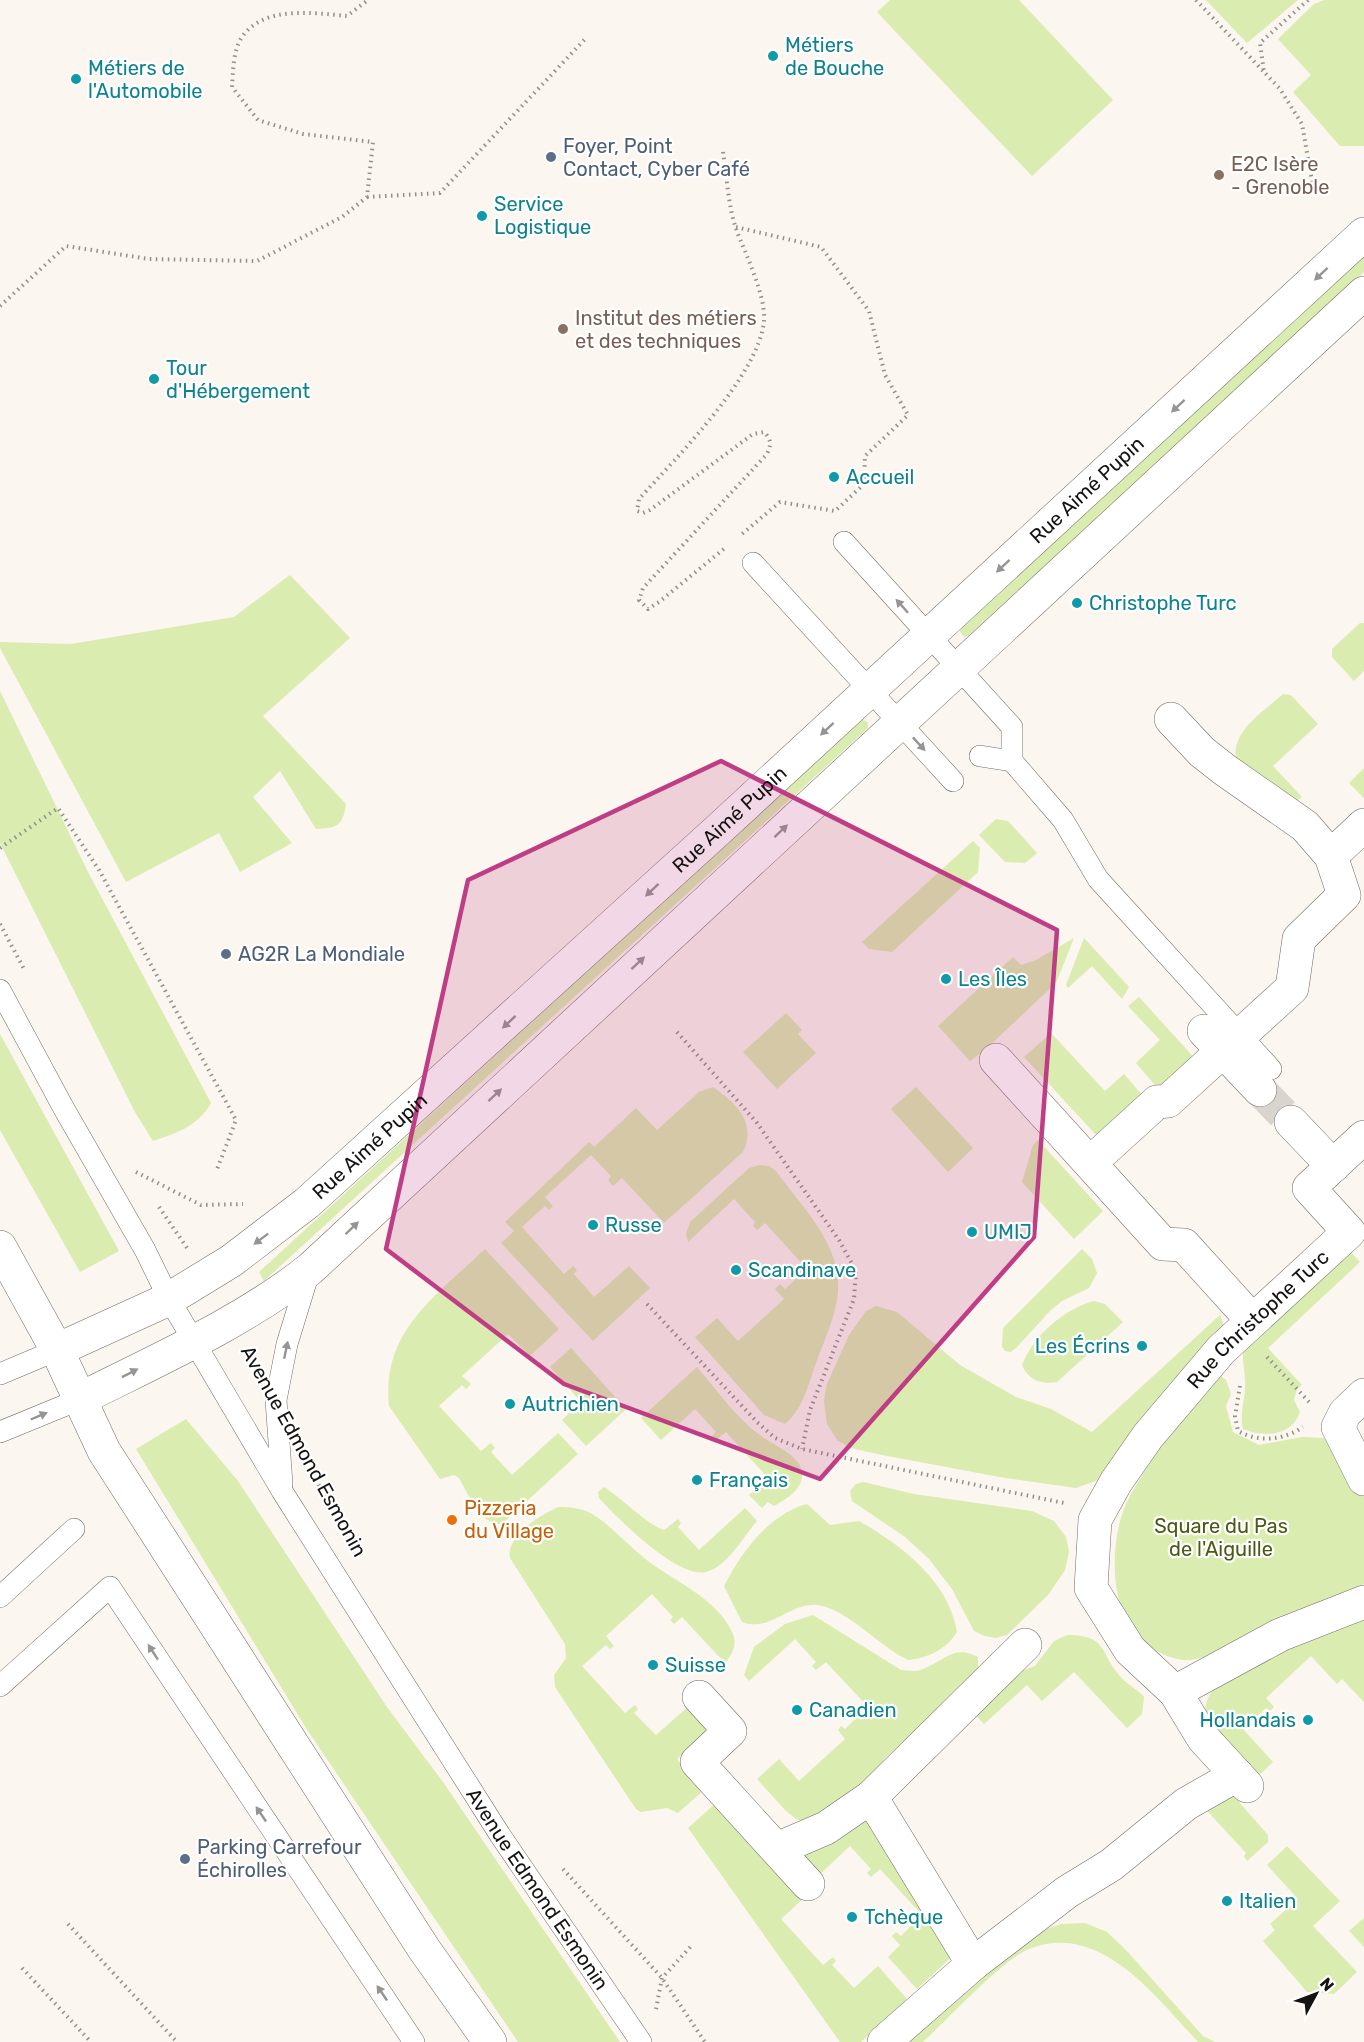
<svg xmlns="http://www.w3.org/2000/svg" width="1364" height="2042" font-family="Rubik,sans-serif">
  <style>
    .green { fill: #daecaf }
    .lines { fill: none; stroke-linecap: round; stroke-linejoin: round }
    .street-tunnel { stroke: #d9d4ce; stroke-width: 33; stroke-dasharray: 33 16; stroke-linecap: butt }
    .lane-casing { stroke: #716c67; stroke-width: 22 }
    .street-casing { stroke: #716c67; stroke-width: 34 }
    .secondary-casing { stroke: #716c67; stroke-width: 34 }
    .path { stroke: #938f8b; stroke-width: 4; stroke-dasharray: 1.5 4.5; stroke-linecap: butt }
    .lane { stroke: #fff; stroke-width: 21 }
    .street { stroke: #fff; stroke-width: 33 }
    .secondary { stroke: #fff; stroke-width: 33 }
    .oneway { fill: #969594 }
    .marked { fill: #bf3d84; fill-opacity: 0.2; stroke: #bf3d84; stroke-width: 4.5; stroke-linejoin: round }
    .culture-dot { fill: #0f9aa8; stroke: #fff; stroke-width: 2 }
    .service-dot { fill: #5c6f8a; stroke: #fff; stroke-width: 2 }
    .education-dot { fill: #8d6e63; stroke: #fff; stroke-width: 2 }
    .food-dot { fill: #e8710a; stroke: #fff; stroke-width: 2 }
    .labels { text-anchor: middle; stroke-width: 4.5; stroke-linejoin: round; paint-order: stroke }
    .culture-label { font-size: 20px; fill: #0d838f; stroke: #fff; text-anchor: start }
    .service-label { font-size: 20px; fill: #4e5e75; stroke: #fff; text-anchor: start }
    .education-label { font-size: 20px; fill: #785e54; stroke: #fff; text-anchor: start }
    .street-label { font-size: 20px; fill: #161412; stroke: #fff }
    .food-label { font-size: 20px; fill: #c56008; stroke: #fff; text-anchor: start }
    .park-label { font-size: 20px; fill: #4b5a15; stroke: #fff }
  </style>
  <rect width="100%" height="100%" fill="#fbf6ef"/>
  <g class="green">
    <path d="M890,0h129l94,100 -81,76 -155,-164z"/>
    <path d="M1206,0h92l-51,43z"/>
    <path d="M1324,0h40v146h-24l-47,-54 18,-17 -33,-36 36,-35z"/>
    <path d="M1364,256v16l-396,364 -4,1 -4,-6 1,-4z"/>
    <path d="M290,575l60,63 -87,78 83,88c-3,22 -9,24 -30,25l-36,-58 -27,26 39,46 -52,29 -21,-39 -93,49 -126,-234v-6l71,2 163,-27z"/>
    <path d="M1360,623h4v48l-10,10 -22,-24v-8z"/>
    <path d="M0,691l88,181 123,231c-13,23 -34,30 -58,38l-18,-29 -135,-269z"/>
    <path d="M1283,694l8,1 27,29 -45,42 29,31 -7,5 -58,-38c-9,-31 25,-51 46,-70z"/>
    <path d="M863,719l5,4v5l-604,553 -5,-9z"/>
    <path d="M1364,768v30l-15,-15z"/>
    <path d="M996,819l12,2 29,32 -12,10 -20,-1 -26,-27z"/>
    <path d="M973,841l7,7 -2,24 -86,80 -23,-3 -7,-7z"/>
    <path d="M1074,938l-18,45 -71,67 -15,11 -32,-35 75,-69 8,8 15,-5z"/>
    <path d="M1084,938l45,49 -7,12 -30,-33 -24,22 -2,-3z"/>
    <path d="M1139,997l59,65 -32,36 -30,-35 24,-23 -32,-34z"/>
    <path d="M786,1013l16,17 -4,4 18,19 -39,36 -34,-37z"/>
    <path d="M1051,1033l54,58 19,-17 19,22 -45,41 -74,-80z"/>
    <path d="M0,1034l119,217 -39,21 -80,-142z"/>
    <path d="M713,1087c23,16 44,35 30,65l-79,71 -42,-45 -9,8 -5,-6 3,-4 -20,-21 -46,42 8,9 -4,4 -4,-4 -23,21 42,47 9,-8 4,4 -3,4 20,23 35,-31 21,22 -57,53 -92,-98 13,-12 -9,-9 84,-80 5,5 42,-39 21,22 42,-38z"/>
    <path d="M916,1087l57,61 -25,24 -57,-63z"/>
    <path d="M1038,1140l65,71 -29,28 -52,-57 11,-37z"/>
    <path d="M760,1165l9,1 7,5c26,36 66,74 62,121 -2,24 -14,49 -22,71 -8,22 -13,46 -31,61l-21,-9 -69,-78 22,-19 21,23 46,-42 -9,-10 5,-5 5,5 22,-20 -42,-46 -8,7 -4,-4 2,-4 -21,-23 -46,43 -2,-8 4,-12 59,-54z"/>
    <path d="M1347,1248l13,14 -92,86 34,37 -5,4 -3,11 6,12c-8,24 -36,26 -57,17 -4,-17 3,-30 2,-47 0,-12 -3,-21 -2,-33z"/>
    <path d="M485,1249l74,80 -29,27 -22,-22 -46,42 9,8 -5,5 -4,-4 -23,21 42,45 10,-8 4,5 -4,4 21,23 46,-42 20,21 -76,70c-22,1 -33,-29 -43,-46l-5,-3 -14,4 -51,-73c-8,-75 47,-110 96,-157z"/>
    <path d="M1082,1249l10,10 5,14 -8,15 -27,13 -12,10 -34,37 -5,4 -6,-1 -3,-4 1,-19z"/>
    <path d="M1094,1301l11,3 18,18 -66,60c-15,3 -29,-2 -35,-17 11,-29 42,-56 72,-64z"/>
    <path d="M876,1306l21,6 63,53 56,32 35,12 41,23 128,-117 5,13 -112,139 -15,13 -22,8 -71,-10 -128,-24 -26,-6 -14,-8 -10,-16 -3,-22 2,-16 23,-51 17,-24z"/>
    <path d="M571,1348l55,61 -40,37 -24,-26 19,-18 -31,-35z"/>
    <path d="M697,1367c19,22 38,49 60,66 12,10 38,19 44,35 6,19 -13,30 -27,38l-6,-4 -6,6 -13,-13 19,-17 -42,-46 -10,8 -4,-4 4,-4 -21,-23 -34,31 -20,-22z"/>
    <path d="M1218,1374l8,6 5,14 -5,12 7,26 26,13 43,-8 22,1 22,22 18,37v87c-28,12 -57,23 -84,36 -23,10 -73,43 -96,40 -22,-2 -45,-18 -56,-37 -19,-33 -17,-93 2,-127 22,-40 51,-76 76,-114z"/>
    <path d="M186,1419l52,62 149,226 56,75 177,260h-102l-212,-314 -170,-279z"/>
    <path d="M863,1482l51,12 118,17 22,10 12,16 3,15 -4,18 -17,25 -41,40 -11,3 -11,-2 -11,-5 -22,-42 -23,-30 -24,-22 -53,-36 -2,-10 6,-7z"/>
    <path d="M604,1487c18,11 43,38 60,43l14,-11 3,4 -3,4 21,23 46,-42 12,13c-14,16 -30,46 -51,51 -28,7 -89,-54 -107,-74l-1,-6z"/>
    <path d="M807,1504l23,21 29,-4c42,24 90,60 98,111 -10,17 -29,26 -49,28 -30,-14 -60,-51 -91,-55 -27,-3 -47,28 -75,17l-18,-36c17,-33 45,-72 83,-82z"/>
    <path d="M558,1507c13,0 25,1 36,8 17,11 33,29 49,42 29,24 74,40 90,77 4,11 -1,21 -8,29l-43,-46 -8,7 -4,-4 3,-3 -21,-23 -46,42 8,10 -4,3 -4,-4 -24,21 43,47 10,-8 3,4 -4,4 22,22 34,-30 21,23 -34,31 27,31 -26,23 -11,-5 -26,4 -5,-3 -81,-122 -1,-12 12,-17 -1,-14 -55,-86c-4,-23 31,-43 48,-51z"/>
    <path d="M813,1615l88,55c6,0 14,2 19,0 22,-7 34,-27 58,-13v16l-95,87 2,3 -61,56 -17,4 -11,-4 -11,-9 -28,-31 22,-20 20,22 46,-42 -7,-9 3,-4 4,3 23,-22 -42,-45 -10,8 -4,-4 4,-4 -21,-23 -46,42 -5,-6 10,-28 31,-23z"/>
    <path d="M1364,1618v84l-22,-23 -5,5 -26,-28 -45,42 8,9 -4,4 -4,-3 -23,21 30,33 -18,17c-10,-12 -43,-44 -48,-57 -19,-57 119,-90 157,-104z"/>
    <path d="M1067,1635c40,0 32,16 52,40 7,9 17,13 25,22l-2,17 -15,14 -53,-56 -32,29 -15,-16 -43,39 -14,-15 51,-38 14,-5 19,-25z"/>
    <path d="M1231,1793l37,42v7l-21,19 -3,-5 2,-3 -47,-51z"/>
    <path d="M717,1802l87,96 -23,21 42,46 10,-8 3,4 -4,4 22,23 24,-22 29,33 -46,43h-21l-152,-214z"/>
    <path d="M865,1820l14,5 81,124 -43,40 -29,-32 12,-12 -8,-9 4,-4 5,4 21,-21 -42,-46 -9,8 -4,-4 4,-4 -21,-23 -33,31 -20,-21z"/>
    <path d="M1287,1846l53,55 -27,25 44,46 -23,22 -27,-2 -44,-51 12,-11 -5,-6 28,-25 -31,-34z"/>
    <path d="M1364,1918v29l-15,-16z"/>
    <path d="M1085,1923l22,9 18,17 78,87 12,6h-17c-41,-44 -98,-122 -169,-93 -27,11 -81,70 -106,93h-21l136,-110 23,-8z"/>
  </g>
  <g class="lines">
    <path class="street-tunnel" d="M1260,1090l31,32"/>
    <g class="lane-casing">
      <g id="lane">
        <path d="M844,542l168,185v34"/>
        <path d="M753,563l200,218"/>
        <path d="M980,756l32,5 51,59 35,59 173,190"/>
        <path id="s1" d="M0,990l63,117 82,143 24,49 113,192 218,344 141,207"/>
        <path d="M0,1374l57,-24"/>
        <path d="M0,1432l78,-32"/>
        <path d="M282,1484l-6,-84 11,-56 23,-75"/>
        <path d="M0,1597l74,-68"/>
        <path d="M0,1686l110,-99 304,455"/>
      </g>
    </g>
    <g class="street-casing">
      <g id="street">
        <path d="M1331,856l33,-31"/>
        <path d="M1204,1031l56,59"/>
        <path d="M996,1060l167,184 21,1 68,75"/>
        <path d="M1291,1122l42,44"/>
        <path d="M1090,1163l67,-61 11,-1 124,-113 7,-49 45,-44 -13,-39 -26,-30 -80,-56 -23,-18 -31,-33"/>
        <path d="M1364,1395l-19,18 -7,14 26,52"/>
        <path d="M1175,1692l105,-57 84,-33"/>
        <path d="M699,1697l31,34 -33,31 111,122"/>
        <path id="s2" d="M1247,1786l-44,-48 -28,-46 -45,-42 -39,-62 4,-68 21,-38 32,-46 73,-86 128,-118 -40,-44 55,-51"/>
        <path d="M871,1797l102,167"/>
        <path d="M777,1849l49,-21 45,-31 154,-152"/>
        <path d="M884,2042l89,-78 94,-72 44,-27 75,-61 51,-29"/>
      </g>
    </g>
    <g class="secondary-casing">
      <g id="secondary">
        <path d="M0,1247l57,103 47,101 320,498 66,93"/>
        <path id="s3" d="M57,1350l112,-51 62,-38 76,-58 411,-373 646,-596"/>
        <path d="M78,1400c77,-39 164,-77 232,-131l1054,-976"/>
      </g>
    </g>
    <g class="path">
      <path d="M1196,0l68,72"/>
      <path d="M1308,0l-48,43 4,29 16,17 22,35 11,63"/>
      <path d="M723,152c4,25 5,53 13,77 9,24 30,66 28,92 -5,54 -88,137 -125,178l-2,12 6,2 7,-3 103,-76 11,-2c8,8 7,13 3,22l-124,134 -4,12 9,9 11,-7 66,-54"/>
      <path d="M367,197l73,-4 147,-156"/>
      <path d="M736,227l85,20 48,64 16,64 23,40 -43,41 -1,28 -29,27 -55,-9 -38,32"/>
      <path d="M0,306l66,-60 83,13 108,2 85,-44 25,-20 6,-55 -70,-8 -45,-14 -26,-33c1,-15 1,-37 10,-50 22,-32 72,-24 105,-21l21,-16"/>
      <path d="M0,848l58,-40 41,62 137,250 -20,52"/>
      <path d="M0,924l24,45"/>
      <path d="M677,1032l80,91 82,117 17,31 -2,28 -44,111 -8,39"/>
      <path d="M136,1172l65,33 42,-1"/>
      <path d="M159,1207l28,41"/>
      <path d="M647,1304l110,118 18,16 27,11 262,54"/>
      <path d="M1267,1357l44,47"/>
      <path d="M1240,1386l-5,30 3,15c21,12 46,9 65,-4"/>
      <path d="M313,1474l12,23"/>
      <path d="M563,1869l99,109 43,64"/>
      <path d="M68,1924l109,118"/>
      <path d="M22,1968l69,74"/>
      <path d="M656,2009l6,-31 31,-34"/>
    </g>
    <use href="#lane" class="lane"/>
    <use href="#street" class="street"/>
    <use href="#secondary" class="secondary"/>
  </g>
  <defs><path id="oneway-solid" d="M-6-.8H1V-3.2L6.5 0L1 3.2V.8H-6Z" transform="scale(1.5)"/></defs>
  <g class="oneway">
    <use href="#oneway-solid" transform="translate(1321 274) rotate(137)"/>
    <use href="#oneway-solid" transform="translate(1178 406) rotate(137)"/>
    <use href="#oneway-solid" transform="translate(1003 566) rotate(137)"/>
    <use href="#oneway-solid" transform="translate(902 606) rotate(-132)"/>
    <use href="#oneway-solid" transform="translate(827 729) rotate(137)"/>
    <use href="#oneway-solid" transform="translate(919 744) rotate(47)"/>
    <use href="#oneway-solid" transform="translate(781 831) rotate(-43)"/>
    <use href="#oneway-solid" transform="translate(652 890) rotate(137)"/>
    <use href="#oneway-solid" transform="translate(638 963) rotate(-43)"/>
    <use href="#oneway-solid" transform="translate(509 1022) rotate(137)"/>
    <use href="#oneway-solid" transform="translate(495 1095) rotate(-43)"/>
    <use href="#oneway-solid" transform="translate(352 1228) rotate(-44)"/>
    <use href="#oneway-solid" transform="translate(261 1239) rotate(143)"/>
    <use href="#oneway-solid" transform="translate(286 1350) rotate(-78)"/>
    <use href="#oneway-solid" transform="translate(130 1373) rotate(-27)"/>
    <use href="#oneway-solid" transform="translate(39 1416) rotate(-23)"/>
    <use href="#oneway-solid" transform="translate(153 1652) rotate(-123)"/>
    <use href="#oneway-solid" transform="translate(261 1814) rotate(-124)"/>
    <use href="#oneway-solid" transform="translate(382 1993) rotate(-124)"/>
  </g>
  <path class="marked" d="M721,761l336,169 -23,307 -214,242 -256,-95 -178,-135 82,-369z"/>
  <g class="culture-dot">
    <circle cx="773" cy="56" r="6"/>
    <circle cx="76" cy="79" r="6"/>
    <circle cx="482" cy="216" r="6"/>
    <circle cx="154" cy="379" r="6"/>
    <circle cx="834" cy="477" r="6"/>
    <circle cx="1077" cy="603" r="6"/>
    <circle cx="946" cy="979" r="6"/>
    <circle cx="593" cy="1225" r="6"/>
    <circle cx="972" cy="1232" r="6"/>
    <circle cx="736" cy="1270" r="6"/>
    <circle cx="1142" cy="1346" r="6"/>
    <circle cx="510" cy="1404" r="6"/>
    <circle cx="697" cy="1480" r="6"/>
    <circle cx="653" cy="1665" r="6"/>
    <circle cx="797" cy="1710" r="6"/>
    <circle cx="1308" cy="1720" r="6"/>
    <circle cx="1227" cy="1901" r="6"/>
    <circle cx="852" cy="1917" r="6"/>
  </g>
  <g class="service-dot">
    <circle cx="551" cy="157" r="6"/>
    <circle cx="226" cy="954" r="6"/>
    <circle cx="185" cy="1859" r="6"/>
  </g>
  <g class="education-dot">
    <circle cx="1219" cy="175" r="6"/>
    <circle cx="563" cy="329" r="6"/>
  </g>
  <circle class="food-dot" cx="452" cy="1520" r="6"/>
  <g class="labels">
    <g class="culture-label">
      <text x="785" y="52">Métiers<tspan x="785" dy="23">de Bouche</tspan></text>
      <text x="88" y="75">Métiers de<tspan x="88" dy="23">l'Automobile</tspan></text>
      <text x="494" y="211">Service<tspan x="494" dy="23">Logistique</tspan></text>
      <text x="166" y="375">Tour<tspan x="166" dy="23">d'Hébergement</tspan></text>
      <text x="846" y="484">Accueil</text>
      <text x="1089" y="610">Christophe Turc</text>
      <text x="958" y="986">Les Îles</text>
      <text x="605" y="1232">Russe</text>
      <text x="984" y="1239">UMIJ</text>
      <text x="748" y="1277">Scandinave</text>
      <text x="1130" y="1353" text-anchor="end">Les Écrins</text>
      <text x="522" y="1411">Autrichien</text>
      <text x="709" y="1487">Français</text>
      <text x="665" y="1672">Suisse</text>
      <text x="809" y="1717">Canadien</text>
      <text x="1296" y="1727" text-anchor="end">Hollandais</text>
      <text x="1239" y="1908">Italien</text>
      <text x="864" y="1924">Tchèque</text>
    </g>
    <g class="service-label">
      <text x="563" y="153">Foyer, Point<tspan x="563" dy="23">Contact, Cyber Café</tspan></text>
      <text x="238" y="961">AG2R La Mondiale</text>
      <text x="197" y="1854">Parking Carrefour<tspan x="197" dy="23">Échirolles</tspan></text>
    </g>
    <g class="education-label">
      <text x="1231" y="171">E2C Isère<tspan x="1231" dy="23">- Grenoble</tspan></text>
      <text x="575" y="325">Institut des métiers<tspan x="575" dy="23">et des techniques</tspan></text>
    </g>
    <g class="street-label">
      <text dy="7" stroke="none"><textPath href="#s3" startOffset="1348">Rue Aimé Pupin</textPath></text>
      <text dy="7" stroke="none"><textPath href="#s3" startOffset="862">Rue Aimé Pupin</textPath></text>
      <text dy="7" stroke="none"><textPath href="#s3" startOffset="376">Rue Aimé Pupin</textPath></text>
      <text dy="7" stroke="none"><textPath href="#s2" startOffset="582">Rue Christophe Turc</textPath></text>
      <text transform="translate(304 1451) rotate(61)" y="7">Avenue Edmond Esmonin</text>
      <text dy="7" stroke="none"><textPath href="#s1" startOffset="1048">Avenue Edmond Esmonin</textPath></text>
    </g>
    <g class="food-label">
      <text x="464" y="1515">Pizzeria<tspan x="464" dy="23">du Village</tspan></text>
    </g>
    <g class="park-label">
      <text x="1221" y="1533">Square du Pas<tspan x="1221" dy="23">de l'Aiguille</tspan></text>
    </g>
  </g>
  <g transform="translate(1316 1994) rotate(49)" stroke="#ffffff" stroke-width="4.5" paint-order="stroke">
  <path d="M0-4.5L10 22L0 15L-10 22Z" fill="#161412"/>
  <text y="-9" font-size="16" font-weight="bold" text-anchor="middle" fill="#161412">N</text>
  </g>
</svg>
